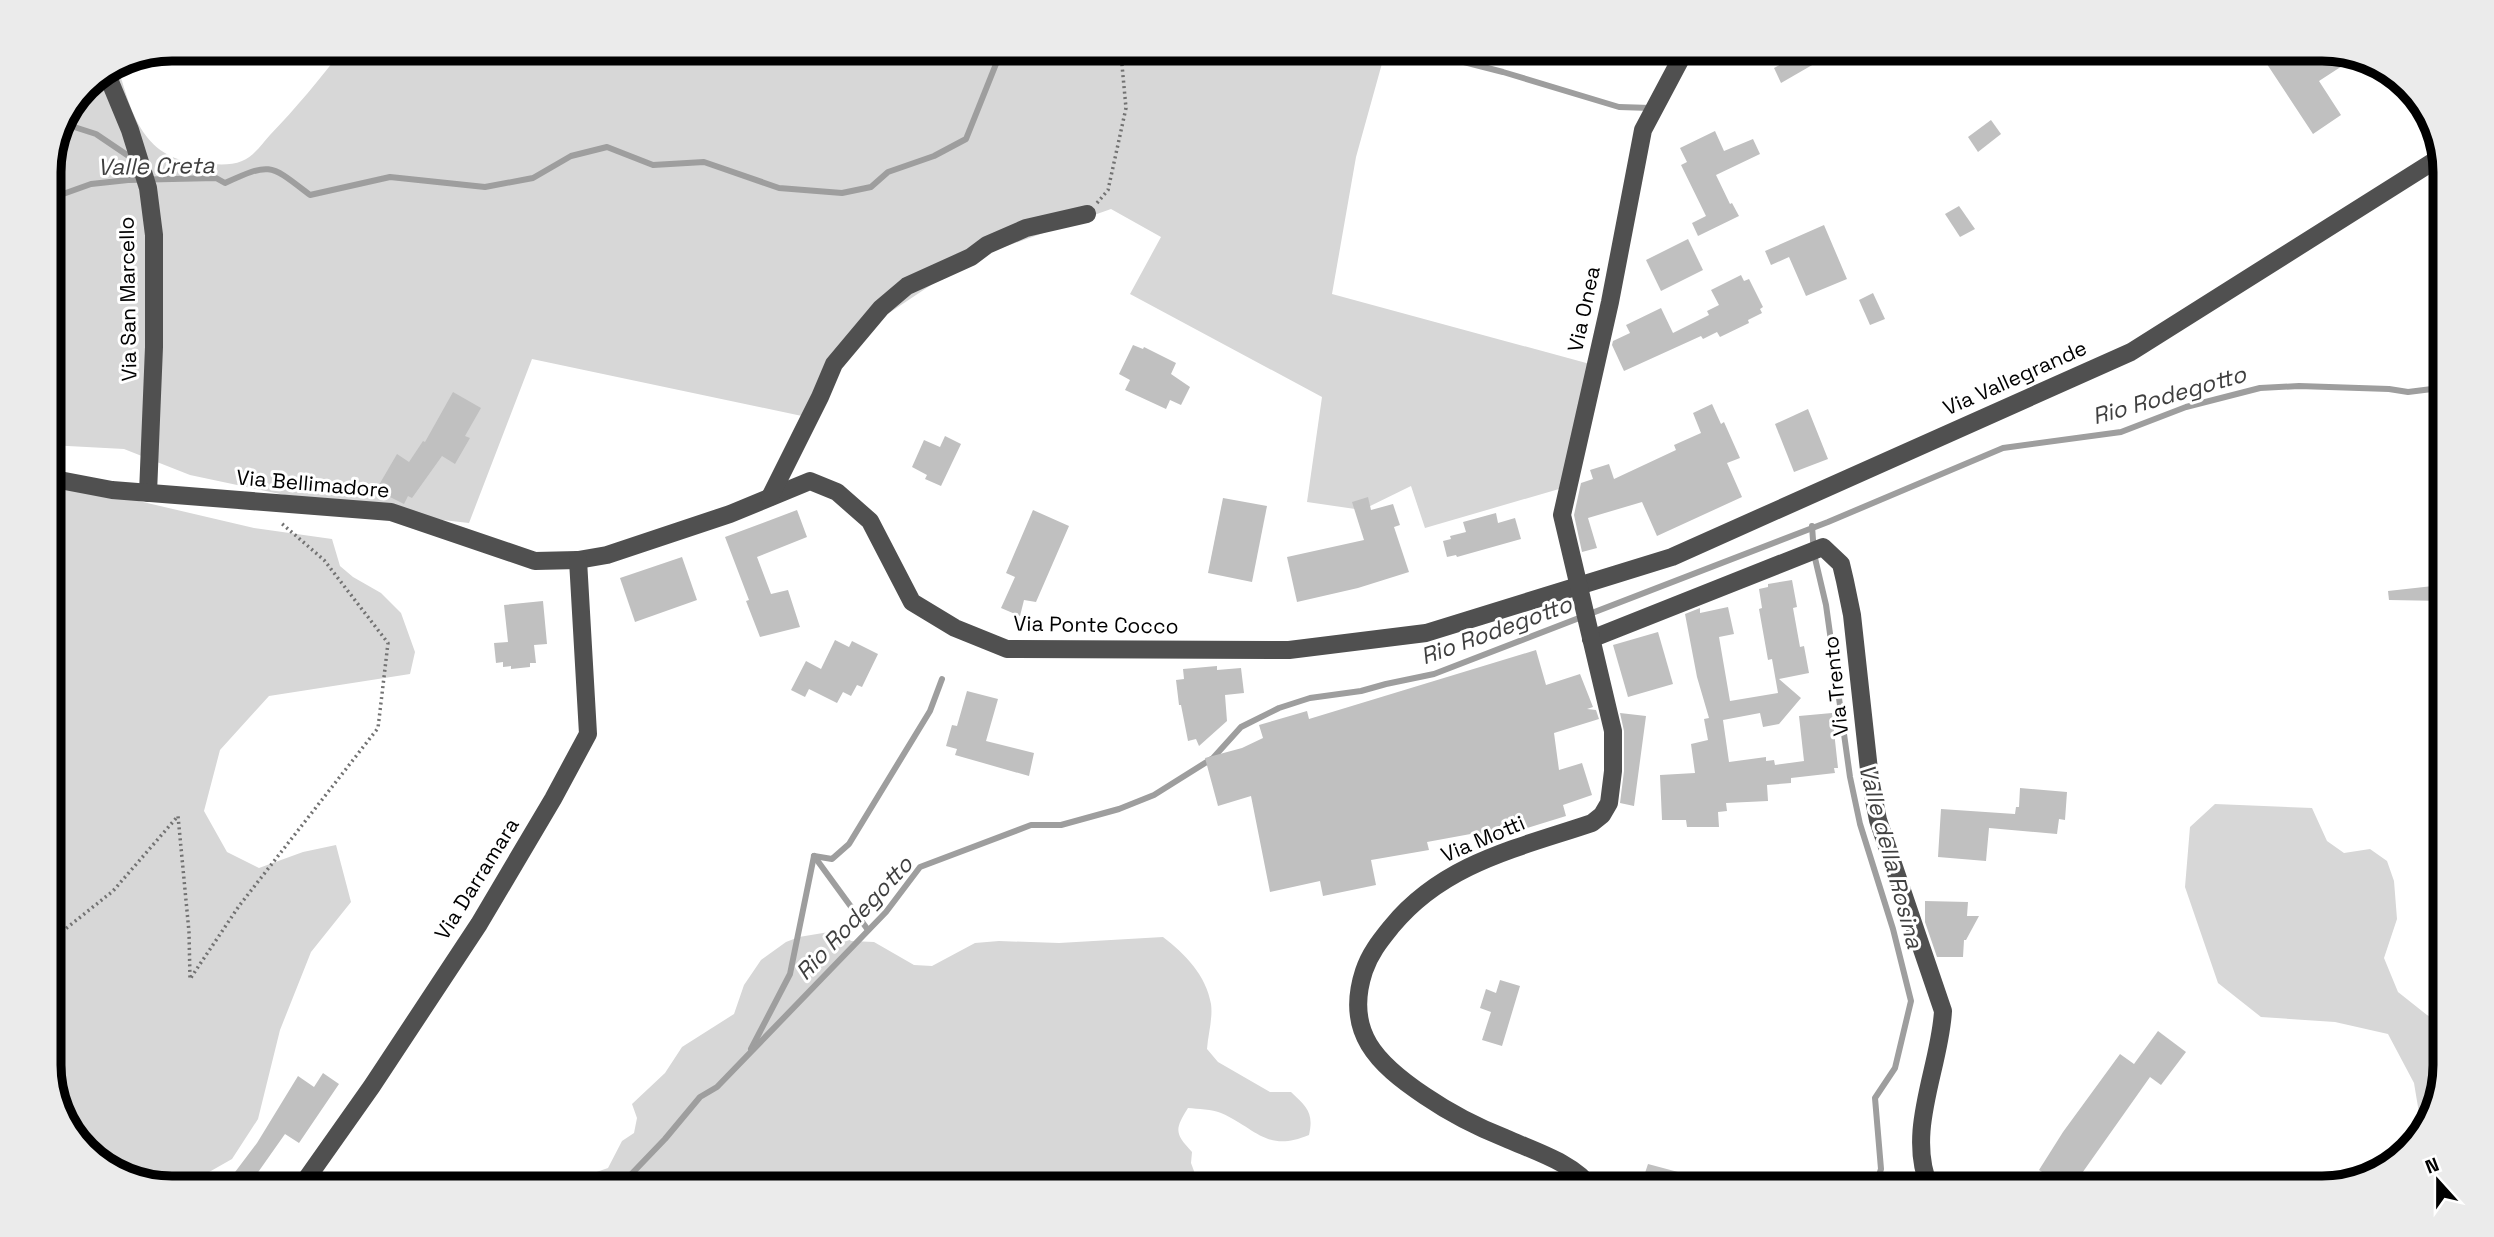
<svg xmlns="http://www.w3.org/2000/svg" width="2494" height="1237" font-family="'Space Grotesk',sans-serif">
  <style>
    .green { fill: #d7d7d7 }
    .lines { fill: none; stroke-linecap: round; stroke-linejoin: round }
    .stream { stroke: #9e9e9e; stroke-width: 6 }
    .building { fill: #c0c0c0 }
    .path { stroke: #727272; stroke-width: 3.5; stroke-dasharray: 2 3.5; stroke-linecap: butt }
    .minor { stroke: #505050; stroke-width: 18 }
    .labels { text-anchor: middle; stroke-width: 6; stroke-linejoin: round; paint-order: stroke }
    .street-label { font-size: 21px; fill: #000; stroke: #fff }
    .water-label { font-size: 23px; font-style: italic; fill: #3f3f3f; stroke: #fff }
    .rim { fill: none; stroke: #000; stroke-width: 9 }
  </style>
  <rect width="100%" height="100%" fill="#fff"/>
  <g class="green">
    <path d="M343,49h1043l-30,108 -24,137 258,70 -31,125 -134,39 -14,-42 -49,24 -55,-8 15,-105 -192,-103 31,-57 -50,-28 -141,50 -102,68 -66,89 -270,-57 -63,164 -79,-9 -86,-15 -114,-24 -66,-26 -75,-4v-280l37,-80 31,-21c15,51 26,97 88,100 11,0 26,2 37,-3 11,-4 20,-17 28,-26 26,-27 50,-56 73,-86z"/>
    <path d="M49,480l205,48 78,11 8,27 13,11 28,16 20,20 14,39 -5,22 -141,22 -49,54 -16,61 23,41 32,16 44,-16 33,-7 15,57 -40,50 -31,78 -22,89 -26,40 -51,29 -63,-13 -48,-42 -21,-60z"/>
    <path d="M2215,804l97,4 15,33 17,12 26,-4 17,12 7,20 3,38 -13,39 14,34 29,23 18,10v39l-13,55 -10,12 -8,-48 -26,-49 -53,-12 -74,-5 -43,-34 -33,-96 5,-60z"/>
    <path d="M829,932h13l9,9 23,1 40,23 18,1 43,-23 24,-2 60,2 104,-6c22,17 43,38 48,67 2,14 -3,31 -4,45l11,13 52,30h21c16,15 23,21 18,43 -43,18 -53,-7 -88,-22 -9,-4 -23,-4 -33,-5 -13,21 -14,25 4,44l-1,11 7,19 11,6h-641l11,-10 29,-10 14,-27 12,-8 3,-15 -5,-14 33,-31 17,-26 52,-33 10,-29 17,-25 25,-18 13,-5z"/>
  </g>
  <g class="lines">
    <g class="stream">
      <path d="M1413,49l90,23 116,35 32,1"/>
      <path d="M68,125l28,9 37,25"/>
      <path d="M49,199l42,-15 37,-4 88,-2 9,5c46,-21 45,-19 85,12l80,-18 95,10 48,-9 38,-22 36,-9 46,18 51,-3 75,26 63,5 29,-6 17,-15 46,-16 32,-17 36,-90"/>
      <path d="M1812,526l2,28 12,51 24,172 10,47 33,105 18,72 -16,67 -20,30 6,71 -6,19"/>
      <path d="M814,856l18,3 17,-15 81,-133 12,-32"/>
      <path d="M814,856l54,74"/>
      <path d="M751,1049l39,-75 24,-118"/>
      <path d="M618,1188l47,-49 35,-42 17,-10 169,-175 34,-45 111,-42h30l58,-16 35,-14 59,-37 28,-31 38,-19 31,-10 51,-7 25,-7 48,-10 394,-152 175,-74 118,-16 65,-25 74,-19 39,-2 90,3 19,3 24,-3 13,-5"/>
    </g>
  </g>
  <g class="building">
    <path d="M1808,49h32l-59,34 -7,-15z"/>
    <path d="M2257,49h64l35,8 -37,24 22,34 -28,19z"/>
    <path d="M1991,120l10,14 -23,18 -10,-15z"/>
    <path d="M1715,131l9,20 29,-12 7,15 -44,21 14,29 2,-1 7,13 -41,20 -6,-13 14,-7 -25,-51 6,-3 -7,-14z"/>
    <path d="M1959,206l16,23 -15,8 -15,-23z"/>
    <path d="M1824,225l23,54 -41,17 -17,-39 -18,8 -6,-14z"/>
    <path d="M1688,239l15,31 -42,21 -15,-31z"/>
    <path d="M1741,275l3,6 5,-2 14,28 -3,2 2,4 -14,7 1,3 -29,14 -3,-5 -14,7 -2,-3 -77,35 -12,-26 1,-4 17,-8 -4,-8 35,-17 12,25 36,-18 -2,-4 12,-6 -8,-15z"/>
    <path d="M1873,293l12,26 -15,6 -11,-25z"/>
    <path d="M1133,345l10,4 1,-2 32,16 -5,11 19,13 -9,18 -11,-5 -4,9 -41,-19 5,-10 -11,-6z"/>
    <path d="M453,392l28,16 -16,28 5,2 -15,26 -13,-8 -30,42 -4,-2 -4,8 -28,-14 21,-36 12,8 14,-21 2,1z"/>
    <path d="M1712,404l9,20 3,-2 16,36 -13,5 15,34 -85,39 -15,-34 -54,16 9,30 -15,4 -8,-37 7,-32 12,-4 -3,-9 19,-6 5,15 62,-29 -2,-5 27,-12 -8,-20z"/>
    <path d="M1808,409l20,50 -34,13 -19,-48z"/>
    <path d="M945,436l16,8 -20,42 -16,-7 2,-4 -15,-8 12,-27 16,7z"/>
    <path d="M1368,497l3,13 22,-6 7,21 -6,2 15,45 -51,16 -61,14 -10,-45 77,-17 -12,-38z"/>
    <path d="M1223,498l44,8 -15,76 -44,-9z"/>
    <path d="M797,510l10,27 -50,20 14,37 17,-4 12,37 -40,10 -14,-36 3,-1 -24,-63z"/>
    <path d="M1033,510l36,16 -33,76 -12,-2 -4,16 -19,-8 14,-31 -9,-4z"/>
    <path d="M1496,513l2,10 17,-5 6,21 -64,18 -1,-2 -9,2 -4,-16 8,-2 -1,-3 16,-4 -3,-10z"/>
    <path d="M682,557l15,43 -62,22 -15,-44z"/>
    <path d="M1792,580l5,27 -4,1 7,39 4,-1 5,27 -30,6 22,19 -22,26 -16,3 -3,-14 -37,7 6,42 37,-5v4l8,-1 1,5 29,-4 -5,-45 33,-3 6,55h-4l1,5 -44,5v5l-24,2 1,16 -42,2 1,8 -9,1 1,15h-32l-1,-7h-24l-2,-45 35,-2 -4,-29 17,-4 -4,-21 5,-1 -12,-41 -12,-63 15,-6v5l28,-6 6,27 -15,3 11,64 48,-8 -6,-34 -4,1 -9,-51 3,-1 -3,-19 9,-2v-3z"/>
    <path d="M2442,585l3,16 -56,-1 -1,-9z"/>
    <path d="M543,601l4,43 -13,1 2,18h-6v4l-19,2v-3l-8,1v-5l-7,1 -2,-20 14,-1 -4,-37z"/>
    <path d="M1658,632l15,52 -45,13 -15,-52z"/>
    <path d="M835,640l14,7 3,-6 26,13 -16,33 -5,-2 -6,11 -8,-4 -6,11 -28,-14 -4,8 -14,-7 15,-29 15,8z"/>
    <path d="M1536,650l10,35 34,-11 13,33 -6,2 9,1 3,9 -45,14 5,37 23,-7 10,32 -29,10 3,11 -88,27 -2,-10 -49,9 2,8 -58,10 5,25 -53,11 -3,-15 -50,11 -19,-96 -33,10 -13,-48 37,-10 21,-10 -4,-13 48,-14 2,8z"/>
    <path d="M1217,666v4l24,-2 3,25 -19,2 2,26 -28,25 -3,-7 -8,2 -7,-36h-2l-3,-25 8,-1 -1,-10z"/>
    <path d="M967,691l31,8 -12,42 48,12 -5,23 -74,-21 2,-6 -11,-3 6,-21 5,1z"/>
    <path d="M1620,713l26,3 -12,90 -14,-3 4,-32v-40z"/>
    <path d="M2020,788l47,4 -2,28 -6,-1 -2,15 -68,-6 -3,33 -48,-4 3,-48 74,5 1,-7h3z"/>
    <path d="M1925,901l43,1 -1,14h12l-13,24h-2l-1,17h-26l-12,-35z"/>
    <path d="M1500,980l20,6 -18,60 -20,-6 9,-28 -11,-4 6,-19 10,4z"/>
    <path d="M2158,1031l28,21 -25,33 -11,-8 -70,99 18,12h-50l5,-9 -14,-9 24,-38 57,-78 14,10z"/>
    <path d="M323,1073l16,11 -40,59 -14,-9 -38,54h-24l34,-45 41,-67 16,11z"/>
    <path d="M1648,1164l30,8 -4,16h-34z"/>
  </g>
  <g class="lines">
    <g class="path">
      <path d="M1097,203l11,-13 18,-82 -4,-43 -5,-16"/>
      <path d="M49,942l64,-51 65,-75 11,116 1,47 49,-73 139,-178 10,-85 -64,-83 -44,-38"/>
    </g>
    <g class="minor">
      <path d="M106,72l24,58 18,58 6,47v112l-6,146"/>
      <path d="M49,478l63,12 279,22 144,49 43,-1 29,-5 123,-41 80,-33 27,11 33,29 42,81 43,26 52,21 282,1 137,-17 246,-76 459,-205 311,-196"/>
      <path d="M770,497l50,-100 14,-33 47,-56 26,-22 64,-29 16,-12 39,-17 61,-14"/>
      <path d="M1591,639l232,-92 18,17 4,17 7,34 18,164 8,41 65,191c-3,57 -38,121 -13,177"/>
      <path d="M300,1188l72,-102 107,-162 74,-125 35,-65 -10,-174"/>
      <path d="M1591,1188c-16,-25 -60,-38 -86,-50 -28,-11 -55,-25 -80,-42 -48,-32 -81,-64 -61,-125 6,-18 16,-30 28,-45 52,-63 126,-78 200,-103l10,-8 7,-12 4,-32v-40l-51,-216 48,-213 33,-172 43,-81"/>
    </g>
  </g>
  <g class="labels">
    <g class="street-label">
      <text transform="translate(128 299) rotate(-91)" y="7">Via San Marcello</text>
      <text transform="translate(1584 309) rotate(-78)" y="7">Via Onea</text>
      <text transform="translate(2015 378) rotate(-24)" y="7">Via Vallegrande</text>
      <text transform="translate(313 484) rotate(5)" y="7">Via Bellimadore</text>
      <text transform="translate(1096 625) rotate(1)" y="7">Via Ponte Cocco</text>
      <text transform="translate(1836 686) rotate(-96)" y="7">Via Trento</text>
      <text transform="translate(1483 839) rotate(-23)" y="7">Via Motti</text>
      <text transform="translate(477 879) rotate(-58)" y="7">Via Darramara</text>
    </g>
    <g class="water-label">
      <text transform="translate(156 166) rotate(-1)" y="8">Valle Creta</text>
      <text transform="translate(2169 395) rotate(-16)" y="8">Rio Rodegotto</text>
      <text transform="translate(1496 630) rotate(-20)" y="8">Rio Rodegotto</text>
      <text transform="translate(1891 856) rotate(75)" y="8">Valle della Rosina</text>
      <text transform="translate(854 918) rotate(-47)" y="8">Rio Rodegotto</text>
    </g>
  </g>
  <path d="M0 0H2494V1237H0ZM172 61H2322A111 111 0 0 1 2433 172V1065A111 111 0 0 1 2322 1176H172A111 111 0 0 1 61 1065V172A111 111 0 0 1 172 61Z" fill="#ebebeb" fill-rule="evenodd"/>
  <path class="rim" d="M172 61H2322A111 111 0 0 1 2433 172V1065A111 111 0 0 1 2322 1176H172A111 111 0 0 1 61 1065V172A111 111 0 0 1 172 61Z"/>
  <g transform="translate(2438 1181) rotate(339)" stroke="#ffffff" stroke-width="5" paint-order="stroke">
  <path d="M0-5L12 26L0 18L-12 26Z" fill="#000000"/>
  <text y="-10" font-size="19" font-weight="bold" text-anchor="middle" fill="#000000">N</text>
  </g>
</svg>
